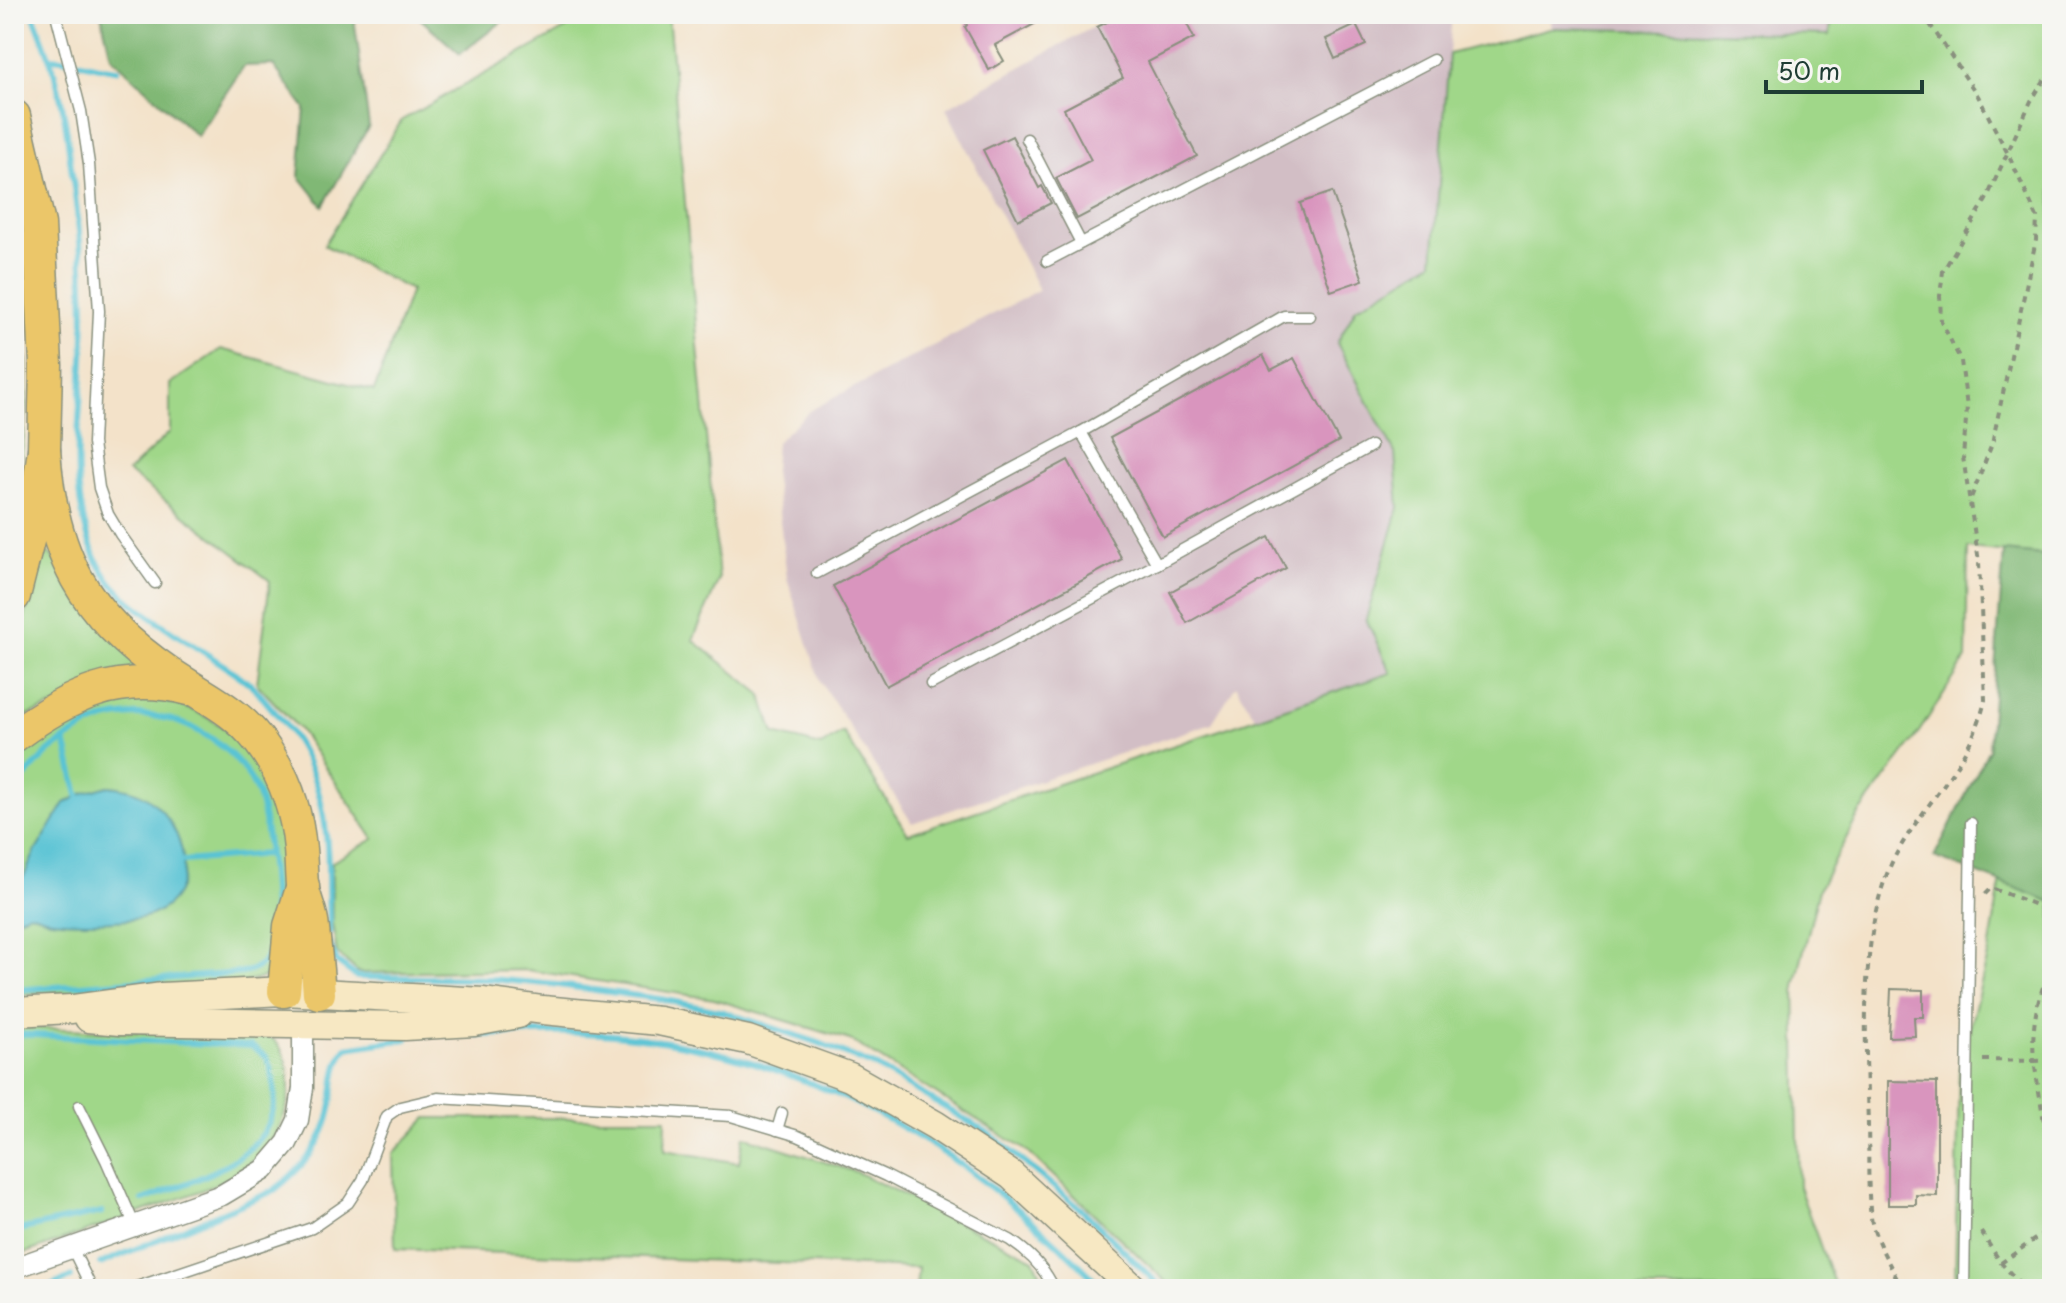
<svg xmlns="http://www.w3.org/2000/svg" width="2066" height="1303" font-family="'Playpen Sans',sans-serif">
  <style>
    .industrial { fill: #d2bec5 }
    .green { fill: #a0d789; stroke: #608a5e; stroke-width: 2 }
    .forest { fill: #80b875; stroke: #507a54; stroke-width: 2 }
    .water { fill: #59c3d4; stroke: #3c8084; stroke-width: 2 }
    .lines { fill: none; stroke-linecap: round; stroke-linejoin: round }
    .stream { stroke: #59c3d4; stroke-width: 6 }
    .building { fill: #d995be }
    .lane-casing { stroke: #89907e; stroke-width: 13 }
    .street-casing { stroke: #89907e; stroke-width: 23 }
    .secondary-casing { stroke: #89907e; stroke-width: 31 }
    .primary-casing { stroke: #89907e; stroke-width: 35 }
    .path { stroke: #89907e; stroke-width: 4; stroke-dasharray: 6 6; stroke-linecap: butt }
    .lane { stroke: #fff; stroke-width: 10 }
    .street { stroke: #fff; stroke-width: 20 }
    .secondary { stroke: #f7e8c3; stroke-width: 28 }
    .primary { stroke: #ebc669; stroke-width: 32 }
  </style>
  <rect width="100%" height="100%" fill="#f6f6f2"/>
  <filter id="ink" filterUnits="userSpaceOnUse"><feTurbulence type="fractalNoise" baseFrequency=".0125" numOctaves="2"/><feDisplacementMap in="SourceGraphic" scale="16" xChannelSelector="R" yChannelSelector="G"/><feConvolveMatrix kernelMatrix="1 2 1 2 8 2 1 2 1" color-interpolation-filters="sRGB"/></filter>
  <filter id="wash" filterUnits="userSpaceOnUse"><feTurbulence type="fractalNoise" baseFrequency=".006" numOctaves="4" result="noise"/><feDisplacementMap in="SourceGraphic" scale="32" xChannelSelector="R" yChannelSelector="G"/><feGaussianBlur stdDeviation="1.8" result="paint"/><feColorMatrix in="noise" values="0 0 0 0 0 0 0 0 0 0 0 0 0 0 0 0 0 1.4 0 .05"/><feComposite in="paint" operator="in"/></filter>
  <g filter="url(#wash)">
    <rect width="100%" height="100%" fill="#f3e2c9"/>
    <g class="industrial">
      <path d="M1117,14h335l-19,248 -77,46 -19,34 58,111 4,55 -33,111 25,54 -136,44 -19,-32 -24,38 -300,100 -92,-142 -33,-103 -13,-107 2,-29 35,-32 228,-120 -93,-182z"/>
      <path d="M1553,14h279l-1,21 -281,-7z"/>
    </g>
    <g class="green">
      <path d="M586,14h82l51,565 -26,61 68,54 13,40 47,12 22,-14 65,102 483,-161 -25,-54 33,-111 -4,-55 -58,-110 19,-35 77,-46 16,-208 101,-26 280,7 2,-21h220v542l-84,-8 -2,111 -51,79 -56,76 -40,75 -24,97 4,201 37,102h-662l-147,-138 -177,-111 -136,-41 -187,-29 -168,3 -22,-20 -5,-30v-61l42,-23 -74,-109 -43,-46 13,-103 -142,-109 42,-40v-48l51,-35 153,42 37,-101 -87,-45 78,-125 170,-95z"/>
      <path d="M14,210c17,102 18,204 0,305z"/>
      <path d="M49,553l101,116 -136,52v-70l29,-95z"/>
      <path d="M134,698c98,5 148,73 150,168 1,34 -6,69 -11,103l-10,9 -34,8 -215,9v-239l15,-17 51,-32z"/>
      <path d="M2017,782l35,7v500h-97l4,-220 30,-117z"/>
      <path d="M14,1027l256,10c15,10 19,31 19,49 0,28 -14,57 -36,75 -32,26 -73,37 -111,51 -43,15 -85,30 -128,45z"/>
      <path d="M427,1118h239l-1,32 74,13 5,-27 115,37 175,86 13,30h-131l2,-21 -523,-19 -2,-95z"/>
    </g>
    <g class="forest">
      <path d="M101,14h255l-1,11 14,101 -46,80 -24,-30 6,-68 -32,-43 -29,1 -47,70 -86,-79z"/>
      <path d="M415,14h97l-52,40z"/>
      <path d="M2004,551l48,5v346l-118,-45 55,-108z"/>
    </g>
    <path class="water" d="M108,786c15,1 29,4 41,13 37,28 54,95 2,116 -22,8 -75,8 -99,5 -8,-1 -15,-6 -23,-7l-15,7v-36l10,-8 11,-24 30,-49 19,-10z"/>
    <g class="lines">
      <g class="stream">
        <path d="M33,14c11,28 22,56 28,86 5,21 7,44 10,66 8,54 13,107 13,162 0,77 -19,147 8,221 14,39 45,59 78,81 26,18 55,34 80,54 9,8 16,18 24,27 61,69 53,136 55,222"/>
        <path d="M49,58c21,0 46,10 68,12"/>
        <path d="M14,788l35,-37 16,-11"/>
        <path d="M184,861l84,-7"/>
        <path d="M329,944l8,18 20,15 134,2 67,6 103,14 63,13 95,31 58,24 114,68 91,75 81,79"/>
        <path d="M14,990l227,-17c12,-2 23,-7 28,-20 10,-24 -1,-138 -13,-163 -26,-57 -99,-90 -159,-68 -12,4 -21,11 -32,18l13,55"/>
        <path d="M14,1034l237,12 16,11c35,92 -56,117 -124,143"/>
        <path d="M478,1035c49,-2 98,-5 146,1 121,13 244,61 343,133 49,36 94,77 137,120"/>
        <path d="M14,1231l88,-19"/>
        <path d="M100,1264l173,-73c28,-21 51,-47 58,-82 4,-21 2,-44 16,-61l60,-9"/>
        <path d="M45,1289l26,-12"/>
      </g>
    </g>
    <g id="blocks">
      <g class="building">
        <path d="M961,14h92l-58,31 9,16 -15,9 -24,-43 2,-2z"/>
        <path d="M1123,14h59l12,24 -46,24 49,94 -120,63 -21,-41 35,-18 -27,-51 59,-31 -26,-51z"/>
        <path d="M1356,25l10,20 -31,14 -9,-20z"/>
        <path d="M1012,136l27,52 3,-2 9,17 -33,17 -35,-70z"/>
        <path d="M1332,192l31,88 -32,11 -31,-88z"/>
        <path d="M1263,355l8,15 23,-12 45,83 -176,96 -53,-99z"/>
        <path d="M1068,460l54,99 -236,127 -53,-100z"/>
        <path d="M1269,537l17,31 -99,55 -17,-31z"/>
        <path d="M1891,989l32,1v27h-9l1,19 -26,1z"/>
        <path d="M1888,1081l49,1v114l-21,-1v10h-28z"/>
      </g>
    </g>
  </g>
  <g filter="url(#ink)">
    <use href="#blocks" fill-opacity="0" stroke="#89907e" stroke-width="2"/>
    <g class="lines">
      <g class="lane-casing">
        <g id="lane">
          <path d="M56,14l25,97 8,53 10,147 -6,132 6,45 9,26 12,20 35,49"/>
          <path d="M1027,139l54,104"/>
          <path d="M1047,261l386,-201"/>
          <path d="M1081,432l76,132 214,-118"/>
          <path d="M817,573l264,-141 203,-116h26"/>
          <path d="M931,684l226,-120"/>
          <path d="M79,1106l27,54 29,66"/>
          <path d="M777,1130l5,-17"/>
          <path d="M72,1248l20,41"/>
          <path d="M131,1289l181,-61 36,-25 15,-23 24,-64 13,-9 38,-9 293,18 67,20 88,40 124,64c18,12 35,28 44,49"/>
          <path d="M1964,1289l7,-466"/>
        </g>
      </g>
      <g class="street-casing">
        <path id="street" d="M14,1268l208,-73 42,-25 23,-27 11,-23 5,-32v-63"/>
      </g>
      <g class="secondary-casing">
        <g id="secondary">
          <path d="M14,1012l58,-3 89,-12 123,-6 200,11 59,8 116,11 89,19 102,37 85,48 76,50 123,114"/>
          <path d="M89,1018l31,3 285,5 69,-4 44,-8"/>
        </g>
      </g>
      <g class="primary-casing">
        <g id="primary">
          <path d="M14,116l25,108 7,141 -2,85 -10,67 -20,79"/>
          <path d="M44,450c7,103 38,164 125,223 38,26 72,38 98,79 19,28 30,63 33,97 1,12 1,24 2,36 2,12 8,24 10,36 3,24 5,48 7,72"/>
          <path d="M14,736c55,-41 105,-65 175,-47"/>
          <path d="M284,991l6,-65 13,-40"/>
        </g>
      </g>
      <g class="path">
        <path d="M1923,14l55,82 30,58 29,63 -1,23 -44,204 -23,59"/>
        <path d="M1985,894l6,-6 61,23"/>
        <path d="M1983,1060l51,1c-3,-34 3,-65 18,-95"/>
        <path d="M2052,1060l-18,1 14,85 4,10"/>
        <path d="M1981,1232l20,31 24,26"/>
        <path d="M2001,1263l51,-36"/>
        <path d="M1902,1289c-9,-20 -29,-51 -31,-72 -4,-30 -2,-61 -3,-91 -2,-80 -11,-205 30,-275 29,-51 74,-90 87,-151l-6,-138 -16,-105 4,-50 -6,-46 -20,-40 -1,-25 3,-25 43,-71 45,-99 21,-33"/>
      </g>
      <use href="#lane" class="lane"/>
      <use href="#street" class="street"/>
      <use href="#secondary" class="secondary"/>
      <use href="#primary" class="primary"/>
    </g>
  </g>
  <rect width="2066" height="1303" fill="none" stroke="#f6f6f2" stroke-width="48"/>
  <path d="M1766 80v12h156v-12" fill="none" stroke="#1f3d34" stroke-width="4"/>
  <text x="1778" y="80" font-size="24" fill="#1f3d34" stroke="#f6f6f2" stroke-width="6" paint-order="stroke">50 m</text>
</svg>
